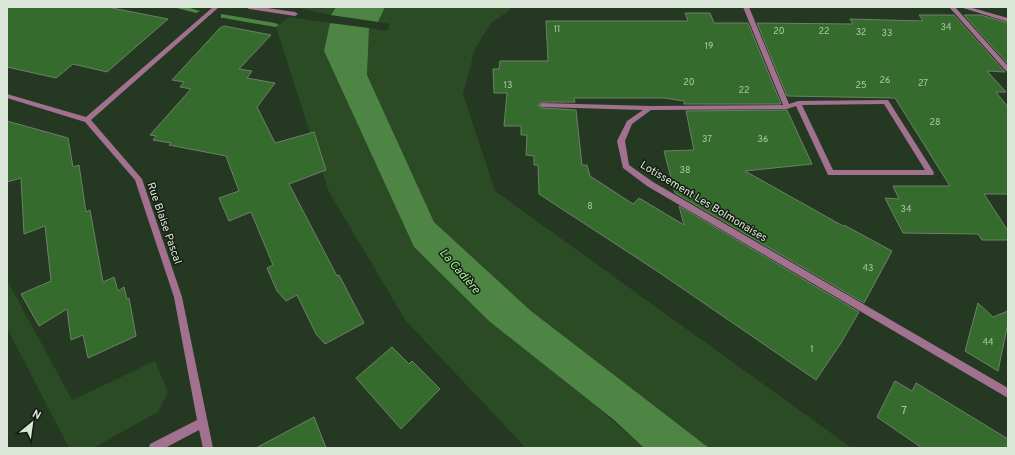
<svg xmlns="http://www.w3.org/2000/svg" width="1015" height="455" font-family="Overpass,sans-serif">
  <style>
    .green { fill: #2a4b24 }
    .water { fill: #4e8545 }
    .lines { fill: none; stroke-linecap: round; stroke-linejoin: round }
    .stream { fill: #4e8545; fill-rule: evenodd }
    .building { fill: #356b2c; stroke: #6c8168 }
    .street { fill: #a37190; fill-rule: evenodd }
    .labels { text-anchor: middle; stroke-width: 3; stroke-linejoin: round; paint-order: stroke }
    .number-label { font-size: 9px; fill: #b1c7ad }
    .street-label { font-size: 11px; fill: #dae6d8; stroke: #151d13 }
    .near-number-label { font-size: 11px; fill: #b1c7ad }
    .water-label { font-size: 12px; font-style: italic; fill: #a1ec93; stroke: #151d13 }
  </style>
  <rect width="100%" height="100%" fill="#253822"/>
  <g class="green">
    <path d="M303,7h33l-5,8 -29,-6z"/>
    <path d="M385,7h125v3l-20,14 -15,25 -12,45 32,97 357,257h-143l-178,-137 -97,-89 -67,-147 2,-47 18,3 3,-7 -12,-2z"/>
    <path d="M289,17l41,6 -6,28 90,196 230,201h-118l-120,-127 -77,-129 -53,-165z"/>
    <path d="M7,280l65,120 83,-39 13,31 -10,20 -65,36h-24l-62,-120z"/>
  </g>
  <g class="water">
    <path d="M336,7h49l-7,15 -47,-7z"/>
    <path d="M330,23l39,5 -2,47 67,147 97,89 178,137h-65l-30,-28 -125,-99 -75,-74 -90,-196z"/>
  </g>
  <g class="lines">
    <g class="stream">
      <path d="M173,7h14l13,4 -4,2z"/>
      <path d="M221,14l54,9 4,2 -4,2 -51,-9h-3z"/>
    </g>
  </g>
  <g class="building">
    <path d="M7,7h100l61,12 -61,53 -34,-8 -17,14 -49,-11z"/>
    <path d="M685,13h25l4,10h34l33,81h-97v-3l-20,-3h-90l1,4h-33l-4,3 4,3 34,2 6,55h5l3,11 43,28 6,-6 45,27 -5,-19 180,106 -18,31 -25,37 -159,-109 -118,-77 -1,-29h-4v-9l-8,-1 1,-20h-6v-9h-17l3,-33h-13l-1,-24h6l1,-8h48l-2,-40h142z"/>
    <path d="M919,15h35l51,57 -18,-1 19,21h-10l12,15v87h-24l24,37v9h-26l-4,-6 -75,-1 -18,-35 14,1 -6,-13h57l-55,-88 -108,-2 -30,-73 96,1 -3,-5 73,2z"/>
    <path d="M964,15h17l27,8v41z"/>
    <path d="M224,26l47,9 -32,34 13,2 -5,7 28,5 -18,24 18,36 39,-11 12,38 -37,14 48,92 2,-1 25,48 -39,21 -9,-10 -19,-39 -11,6 -9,-10 -10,-23 6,-3 -22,-53 -22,9 -10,-23 20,-7 -13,-35 -57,-11 2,-2 -18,-3 3,-4 -6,-1 41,-46 -11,-2 4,-5 -12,-2 48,-52z"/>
    <path d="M787,110l25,54 -67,7 98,55 1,-1 48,26 -28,52 -189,-110 -11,-42 30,-1 -8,-39z"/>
    <path d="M7,121l61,17 5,29 6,-2 7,47 4,-2 13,72 11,-5 4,14 6,-4 3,12 2,-1 7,38 -48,22 -5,-23 -12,5 -4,-31 -28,17 -18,-32 30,-13 -6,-55 -21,8 -3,-56 -14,4z"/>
    <path d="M978,303l15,14 15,-6v12l-10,48 -33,-20z"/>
    <path d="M392,347l17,17 3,-3 28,28 -39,40 -45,-51z"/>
    <path d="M895,381l17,10 4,-8 92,56v9h-86l-45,-31z"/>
    <path d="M314,417l12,31h-70z"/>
  </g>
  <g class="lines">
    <g class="street">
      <path d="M213,7h6l-128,113 51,59 40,118 31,151h-10l-4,-18 -34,18h-16l1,-4 47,-24 -23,-123 -39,-117 -50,-58 -78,-24v-4l79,23z"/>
      <path d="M246,7h14l35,5 3,2 -3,2 -46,-7z"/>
      <path d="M743,7h6l40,97 9,-3 90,-1 45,71 1,2 -1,2h-105l-32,-69 -9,3 -136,1 -19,14 -7,17 4,24 24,17 355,206v10l-361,-212 -24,-18 -6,-27 10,-20 16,-11 -101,-3 -3,-2 3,-2 108,3 133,-1zM884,104l41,66h-92l-31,-65z"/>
      <path d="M949,7h6l53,59v6l-2,-1z"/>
      <path d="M960,7h9l39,11v4z"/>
    </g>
  </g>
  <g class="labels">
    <g class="number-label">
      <text x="946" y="30">34</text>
      <text x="557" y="32">11</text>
      <text x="779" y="34">20</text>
      <text x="824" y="34">22</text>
      <text x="861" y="35">32</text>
      <text x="887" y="36">33</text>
      <text x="709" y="49">19</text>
      <text x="885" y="83">26</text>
      <text x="689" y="85">20</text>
      <text x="923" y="86">27</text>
      <text x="508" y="88">13</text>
      <text x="861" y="88">25</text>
      <text x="744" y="93">22</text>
      <text x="935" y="125">28</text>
      <text x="707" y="142">37</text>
      <text x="763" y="142">36</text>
      <text x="685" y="173">38</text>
      <text x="590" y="209">8</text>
      <text x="906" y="212">34</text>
      <text x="868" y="271">43</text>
      <text x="988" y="345">44</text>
      <text x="812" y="352">1</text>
    </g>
    <g class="street-label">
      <text transform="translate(704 201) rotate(31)" y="4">Lotissement Les Bolmonaises</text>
      <text transform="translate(165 223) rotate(71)" y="4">Rue Blaise Pascal</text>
    </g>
    <g class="near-number-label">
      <text x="904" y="414">7</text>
    </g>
    <g class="water-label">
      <text transform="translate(460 271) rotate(49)" y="4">La Cadière</text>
    </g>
  </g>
  <rect width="1015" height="455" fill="none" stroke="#dae6d8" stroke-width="16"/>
  <g transform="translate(32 423) rotate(29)" stroke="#151d13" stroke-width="3" paint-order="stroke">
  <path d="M0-3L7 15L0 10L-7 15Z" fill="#dae6d8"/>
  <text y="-6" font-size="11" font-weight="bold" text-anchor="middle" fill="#dae6d8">N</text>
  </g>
</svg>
